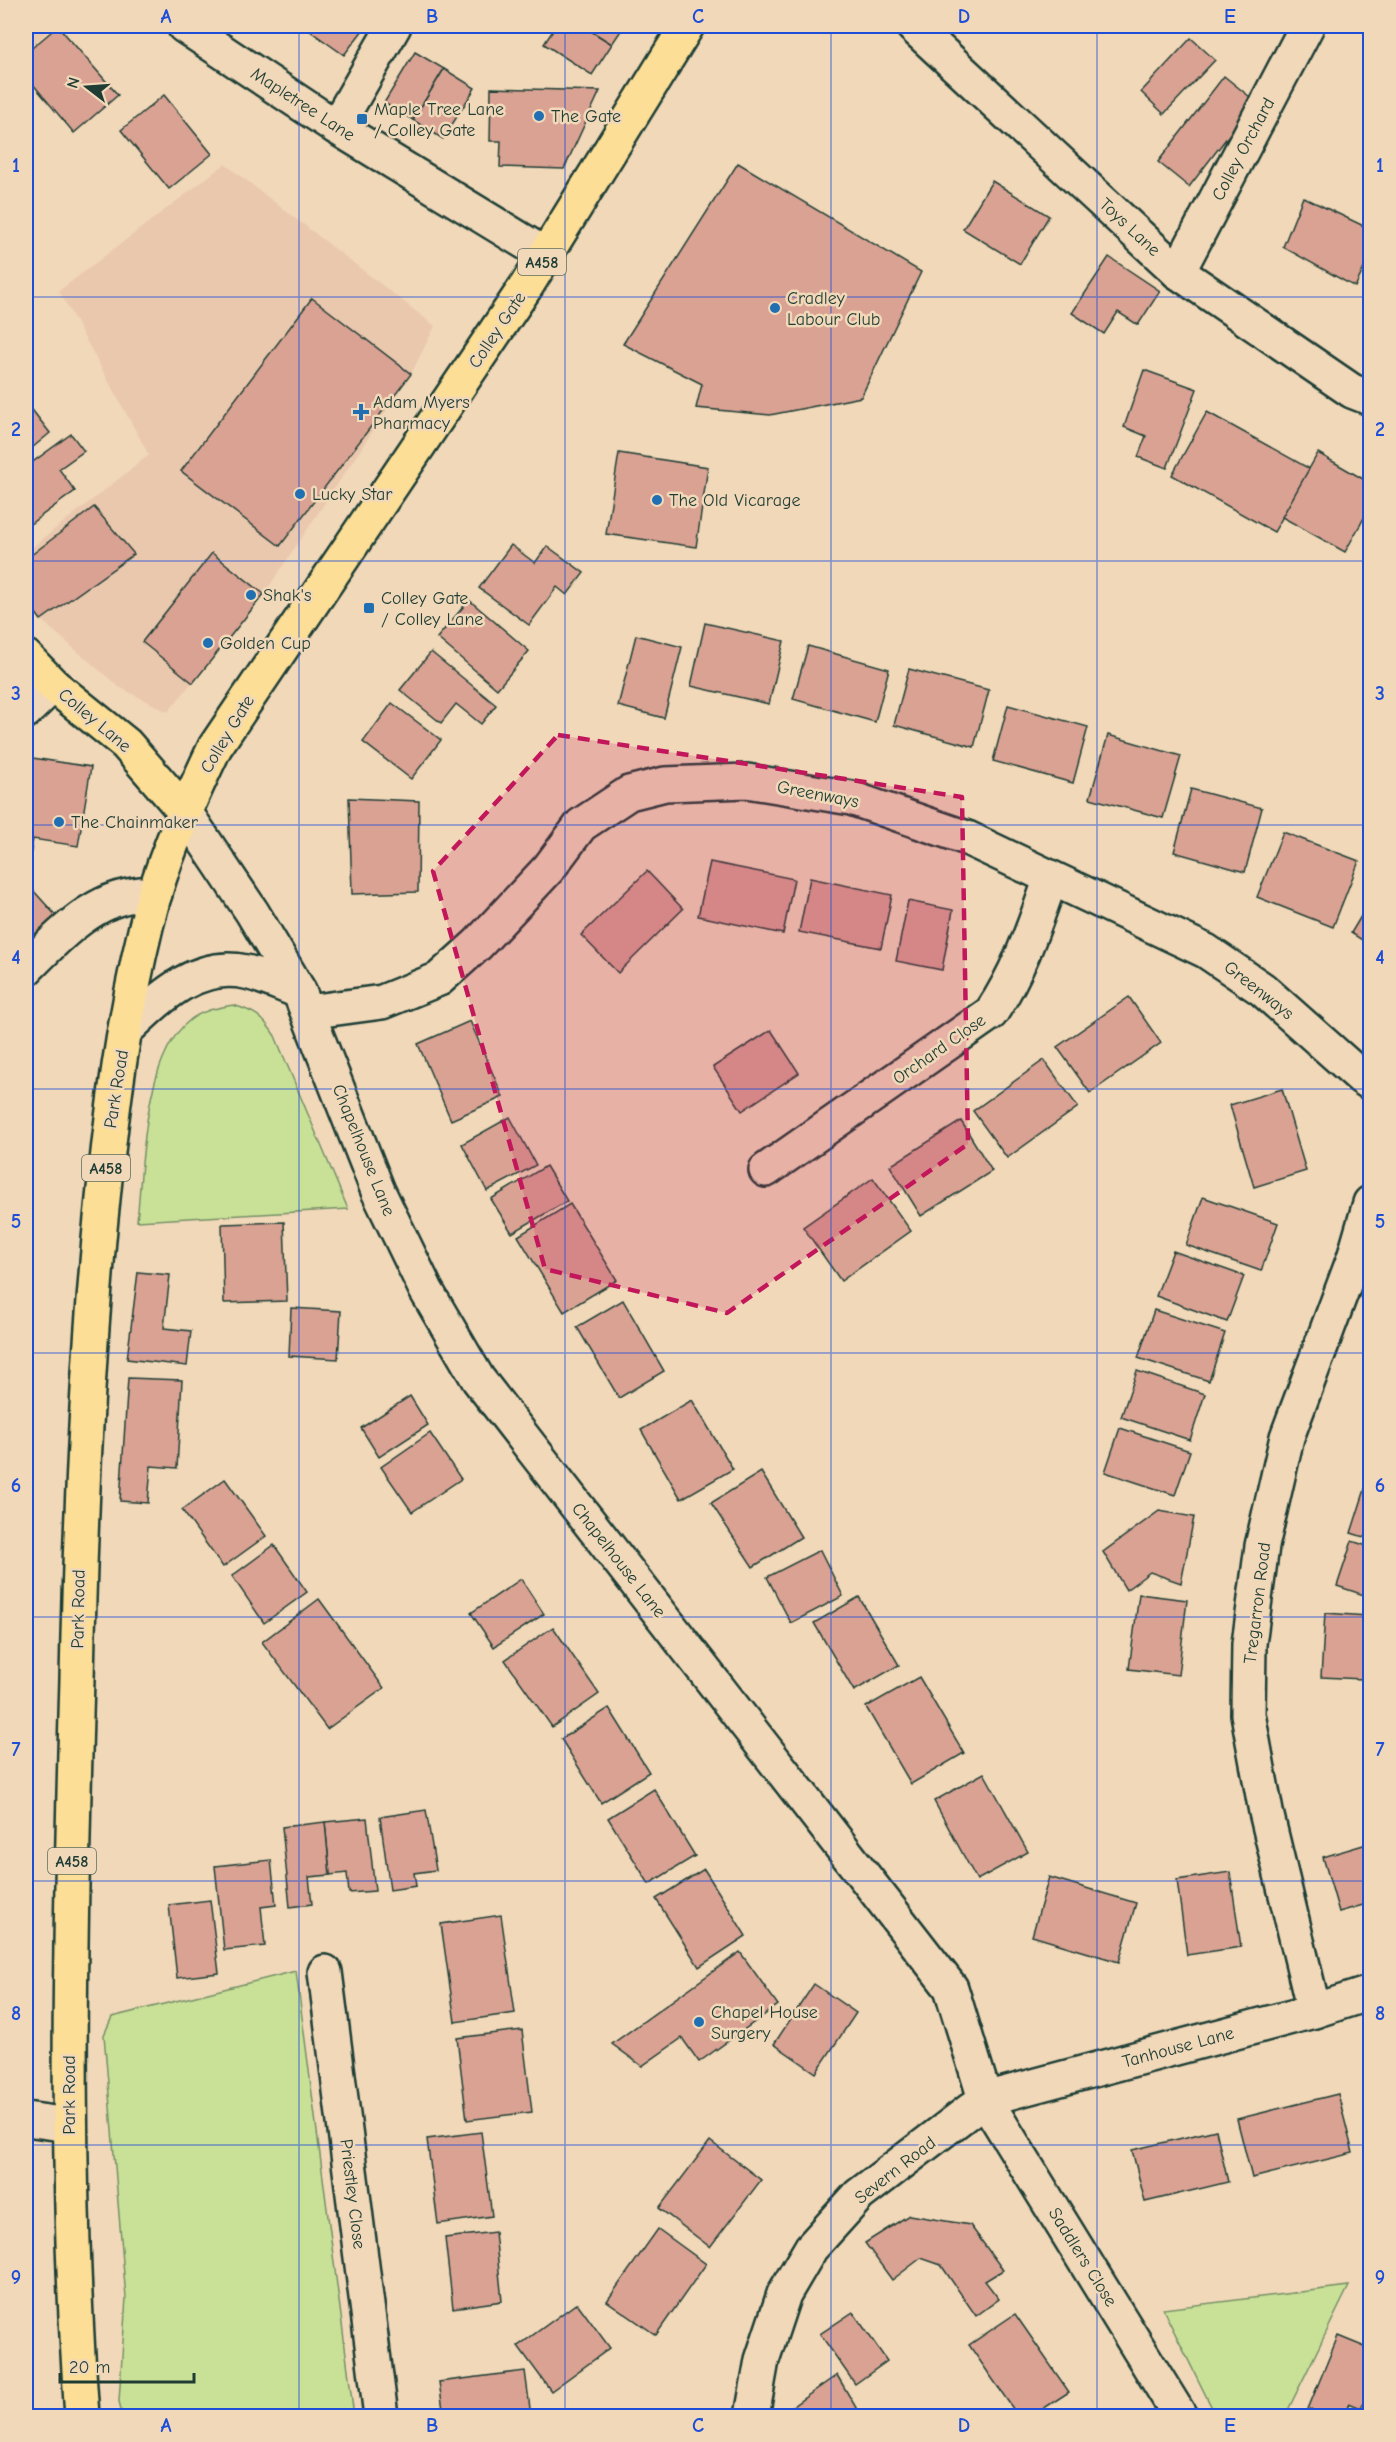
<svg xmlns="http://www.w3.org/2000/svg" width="1396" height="2442" font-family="'Comic Neue',sans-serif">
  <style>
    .built { fill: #eac8ae }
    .green { fill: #c9e197; stroke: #748f66; stroke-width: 1.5 }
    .building { fill: #daa293; stroke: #1f3d34; stroke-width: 1.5 }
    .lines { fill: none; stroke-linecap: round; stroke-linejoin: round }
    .minor-casing { stroke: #1f3d34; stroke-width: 38 }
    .major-casing { stroke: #1f3d34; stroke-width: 38 }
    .highway-casing { stroke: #1f3d34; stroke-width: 38 }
    .minor { stroke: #f1d8b9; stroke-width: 33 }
    .major { stroke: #fdde96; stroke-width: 33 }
    .highway { stroke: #fdde96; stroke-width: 33 }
    .marked { fill: #c2185b; fill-opacity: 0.2; stroke: #c2185b; stroke-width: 4.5; stroke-dasharray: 12 8; stroke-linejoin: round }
    .grid { fill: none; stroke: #1d4ed8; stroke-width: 1.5; stroke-opacity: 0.55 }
    .poi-dot { fill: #1f6fb2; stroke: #f1d8b9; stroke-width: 2 }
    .labels { text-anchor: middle; stroke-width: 5; stroke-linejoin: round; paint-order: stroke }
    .shield { fill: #f1d8b9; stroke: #5e6c5c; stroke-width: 1.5 }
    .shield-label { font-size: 16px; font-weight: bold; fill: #1f3d34 }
    .street-label { font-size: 18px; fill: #1f3d34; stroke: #f1d8b9 }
    .poi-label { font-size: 18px; fill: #1f3d34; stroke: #f1d8b9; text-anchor: start }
    .neatline { fill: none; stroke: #1d4ed8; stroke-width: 2 }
    .grid-label { font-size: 20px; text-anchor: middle; font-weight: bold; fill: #1d4ed8 }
  </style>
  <rect width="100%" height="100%" fill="#f1d8b9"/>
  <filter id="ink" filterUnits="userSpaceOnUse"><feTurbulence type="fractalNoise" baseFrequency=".0167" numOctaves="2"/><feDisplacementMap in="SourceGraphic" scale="12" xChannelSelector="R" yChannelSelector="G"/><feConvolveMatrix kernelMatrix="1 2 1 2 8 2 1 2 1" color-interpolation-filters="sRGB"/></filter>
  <g filter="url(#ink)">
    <g class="built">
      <path d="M26,26h27l-27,26z"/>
      <path d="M225,164l210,162 -24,48 -147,220 -96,118 -49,-25 -78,-67 -15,-20v-48l123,-97 -90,-164z"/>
    </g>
    <g class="green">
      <path d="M233,1005c23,7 29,11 42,31l73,173 -211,12c6,-56 6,-164 53,-201 12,-10 28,-12 43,-15z"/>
      <path d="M296,1971l58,445h-232l-3,-15 7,-103 -22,-263 8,-18z"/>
      <path d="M1349,2286l-64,130h-69l-53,-107z"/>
    </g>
    <g class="building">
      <path d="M58,26l60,69 -44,38 -48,-57v-23z"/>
      <path d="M303,26h63l-22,29z"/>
      <path d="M556,26h27l29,18 -20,31 -48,-31z"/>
      <path d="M583,26h41l-12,18z"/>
      <path d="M1191,38l24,22 -51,54 -23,-22z"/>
      <path d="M415,52l29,17 -31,51 -29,-17z"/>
      <path d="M444,69l31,19 -32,51 -30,-19z"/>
      <path d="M1224,76l31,25 -66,86 -31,-25z"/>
      <path d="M491,88l109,3 -36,78 -64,-2 1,-26h-11z"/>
      <path d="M164,95l48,59 -43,35 -48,-59z"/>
      <path d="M738,163l183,109 -60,125 -91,18 -74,-7 6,-24 -79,-40z"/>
      <path d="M992,181l57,35 -29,48 -57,-35z"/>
      <path d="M1303,197l67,32v27l-15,31 -72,-40z"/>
      <path d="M1109,257l51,34 -22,34 -20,-13 -14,22 -32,-21z"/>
      <path d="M312,298l99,76 -131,172 -99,-75z"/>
      <path d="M1144,370l53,19 -30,79 -29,-11 8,-21 -22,-9z"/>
      <path d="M26,402l24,31 -24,20z"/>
      <path d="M1207,412l103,57 -36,63 -102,-57z"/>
      <path d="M71,434l13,17 -25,18 16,22 -49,36v-60z"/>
      <path d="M619,453l89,14 -12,80 -90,-13z"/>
      <path d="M1318,453l52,30v24l-25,45 -63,-35z"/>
      <path d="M94,507l40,47 -93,66 -15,-20v-41z"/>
      <path d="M511,545l24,18 12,-17 37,27 -17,22 -10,-8 -28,38 -50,-37z"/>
      <path d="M212,553l52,41 -71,89 -51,-41z"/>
      <path d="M469,600l60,51 -32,38 -60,-51z"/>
      <path d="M705,623l79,18 -15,63 -78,-18z"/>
      <path d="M636,635l46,12 -18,71 -46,-12z"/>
      <path d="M808,646l81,23 -14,53 -82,-23z"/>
      <path d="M431,652l65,53 -15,19 -25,-20 -15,19 -41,-33z"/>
      <path d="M909,669l80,21 -15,57 -80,-22z"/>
      <path d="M392,703l49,37 -30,39 -48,-37z"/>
      <path d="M1008,705l80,22 -15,56 -80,-22z"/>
      <path d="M1108,735l73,21 -18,62 -73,-20z"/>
      <path d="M26,757l65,10 -13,79 -45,-7 -5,31h-2z"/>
      <path d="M1191,789l71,19 -17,64 -71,-20z"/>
      <path d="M349,798l70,3 -1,91 -66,2z"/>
      <path d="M1283,832l76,29 -26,66 -76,-30z"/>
      <path d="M710,862l84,17 -11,55 -85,-18z"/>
      <path d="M647,871l36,38 -65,64 -37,-38z"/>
      <path d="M810,878l82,17 -11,53 -82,-16z"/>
      <path d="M31,888l28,31 -33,29v-55z"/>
      <path d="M908,901l45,9 -11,60 -46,-9z"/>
      <path d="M1370,901v44l-19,-12z"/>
      <path d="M1129,997l32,46 -71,50 -33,-46z"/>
      <path d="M470,1021l33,76 -52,23 -33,-76z"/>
      <path d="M771,1030l28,43 -57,38 -29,-44z"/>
      <path d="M1044,1060l34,47 -71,51 -34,-47z"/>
      <path d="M1282,1089l24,82 -52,16 -24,-82z"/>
      <path d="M510,1117l26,48 -49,26 -25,-47z"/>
      <path d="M961,1121l31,50 -71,45 -31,-50z"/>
      <path d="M546,1166l21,35 -55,32 -21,-34z"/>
      <path d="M873,1178l38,53 -70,50 -38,-54z"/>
      <path d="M1203,1197l75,26 -17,48 -75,-26z"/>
      <path d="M570,1204l47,76 -53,32 -46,-76z"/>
      <path d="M284,1222l3,79 -63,2 -2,-79z"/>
      <path d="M1173,1251l71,25 -17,46 -71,-26z"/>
      <path d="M138,1272l32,3 -6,53 27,3 -4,35 -60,-7z"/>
      <path d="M623,1300l41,71 -45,27 -42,-71z"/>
      <path d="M291,1308l50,3 -3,48 -49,-3z"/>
      <path d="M1154,1310l71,23 -16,48 -71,-23z"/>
      <path d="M1137,1371l68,23 -15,46 -69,-23z"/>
      <path d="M128,1378l54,2 -5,88 -26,-2 -3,37 -28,-2z"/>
      <path d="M410,1396l18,29 -49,32 -18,-29z"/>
      <path d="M692,1400l41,69 -52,30 -40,-69z"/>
      <path d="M1120,1428l70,23 -15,44 -70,-23z"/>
      <path d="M430,1433l31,46 -49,33 -31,-45z"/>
      <path d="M761,1472l40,65 -48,30 -42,-64z"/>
      <path d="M225,1479l41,57 -43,31 -41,-57z"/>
      <path d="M1366,1486l4,2v51l-19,-6z"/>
      <path d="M1159,1511l35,6 -13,66 -31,-11 -24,18 -23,-38z"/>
      <path d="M1352,1541l18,6v50l-33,-11z"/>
      <path d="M274,1545l33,47 -43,31 -32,-47z"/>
      <path d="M820,1550l23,46 -52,27 -24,-46z"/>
      <path d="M521,1579l23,35 -50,33 -23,-34z"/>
      <path d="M1139,1594l48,6 -9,75 -49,-6z"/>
      <path d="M859,1597l40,68 -45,26 -40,-68z"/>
      <path d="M319,1599l65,89 -57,41 -65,-87z"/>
      <path d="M1325,1613l42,3 -4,63 -42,-2z"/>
      <path d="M553,1627l46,67 -47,33 -47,-67z"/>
      <path d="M919,1677l45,76 -53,31 -45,-77z"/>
      <path d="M609,1708l40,64 -48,31 -40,-64z"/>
      <path d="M984,1773l44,79 -51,28 -43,-79z"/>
      <path d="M654,1789l41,67 -46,28 -41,-66z"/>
      <path d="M426,1810l10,60 -22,3 2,13 -26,4 -10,-73z"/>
      <path d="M367,1818l8,73 -26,2 -2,-20 -17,2 -5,-53z"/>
      <path d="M325,1822l5,53 -21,2 3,27 -22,3 -8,-80z"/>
      <path d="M1370,1843v60l-31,9 -16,-55z"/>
      <path d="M271,1860l5,45 -15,2 4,39 -41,4 -9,-84z"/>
      <path d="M704,1869l42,67 -47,31 -43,-68z"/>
      <path d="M1230,1872l11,75 -54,8 -10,-75z"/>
      <path d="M1049,1877l87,26 -17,59 -87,-26z"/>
      <path d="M210,1900l9,73 -42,5 -8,-73z"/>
      <path d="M501,1915l14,98 -60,9 -14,-98z"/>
      <path d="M740,1952l38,53 -79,57 -17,-24 -40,28 -30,-22z"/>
      <path d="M814,1984l42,29 -40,60 -42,-29z"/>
      <path d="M522,2030l10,82 -65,8 -10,-82z"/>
      <path d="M1338,2094l15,59 -101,25 -15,-59z"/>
      <path d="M1216,2130l12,52 -83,20 -13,-52z"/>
      <path d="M481,2132l11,84 -54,8 -11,-85z"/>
      <path d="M710,2141l51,39 -51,67 -51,-39z"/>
      <path d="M909,2215l61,10 33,45 -18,11 14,18 -23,17 -35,-51 -20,-7 -29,22 -27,-37z"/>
      <path d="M658,2229l48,35 -50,71 -49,-34z"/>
      <path d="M495,2232l7,69 -49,7 -8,-70z"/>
      <path d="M577,2303l33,45 -59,43 -33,-45z"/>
      <path d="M853,2312l34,49 -32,23 -35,-50z"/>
      <path d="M1015,2314l54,78 -37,24h-14l-49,-71z"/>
      <path d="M1338,2336l32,13v37l-9,22 -12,-5 -5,13h-17l-19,-7z"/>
      <path d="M525,2371l6,45h-87l-5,-34z"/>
      <path d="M837,2375l21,36 -13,5h-56l1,-8z"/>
    </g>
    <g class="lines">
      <g class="minor-casing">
        <g id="minor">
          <path d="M184,26l152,101 210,128"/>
          <path d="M913,26l265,246 174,119 18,7"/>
          <path d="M336,127l58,-101"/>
          <path d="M1178,272l129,-246"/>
          <path d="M26,711l27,-26"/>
          <path d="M185,812l67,100 47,79 79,200 48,99 52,89 473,609 34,111 195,317"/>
          <path d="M26,969c36,-36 74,-79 129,-75"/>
          <path d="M308,1012l74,-10 57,-23 39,-35 71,-76 32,-43 48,-32 36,-9 82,-3 104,17 116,40 239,113 56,38 99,88 9,6"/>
          <path d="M125,1031c34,-32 70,-70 121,-59 18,4 36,13 53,19"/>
          <path d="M766,1170l225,-157c29,-43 43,-87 60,-135"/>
          <path d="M325,1972l56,444"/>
          <path d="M1314,2011l-48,-199 -18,-98 1,-70 13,-98 25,-109 67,-179 16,-55"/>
          <path d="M26,2119l43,6"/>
          <path d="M752,2416l10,-56 22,-66 27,-46 48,-53 126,-96 329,-88 56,-18"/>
        </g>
      </g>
      <g class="major-casing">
        <path id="major" d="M26,657l27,28 73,59 59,68"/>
      </g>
      <g class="highway-casing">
        <path id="highway" d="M82,2416c-18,-245 -12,-490 -5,-737 3,-147 9,-294 22,-440 11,-115 24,-231 55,-343 15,-51 38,-101 61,-149l312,-462 160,-259"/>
      </g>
      <use href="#minor" class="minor"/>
      <use href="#major" class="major"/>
      <use href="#highway" class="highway"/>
    </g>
  </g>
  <path class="marked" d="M558,735l404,62 6,347 -241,169 -182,-44 -112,-398z"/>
  <path class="grid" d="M299,26v2390M565,26v2390M831,26v2390M1097,26v2390M26,297h1344M26,561h1344M26,825h1344M26,1089h1344M26,1353h1344M26,1617h1344M26,1881h1344M26,2145h1344"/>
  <g class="poi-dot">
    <circle cx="539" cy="116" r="6"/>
    <rect x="356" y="113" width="12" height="12" rx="3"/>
    <circle cx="775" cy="308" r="6"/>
    <path d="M358 403h6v6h6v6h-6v6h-6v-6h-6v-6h6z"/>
    <circle cx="300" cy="494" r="6"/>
    <circle cx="657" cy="500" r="6"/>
    <circle cx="251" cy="595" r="6"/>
    <rect x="363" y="602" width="12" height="12" rx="3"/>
    <circle cx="208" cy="643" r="6"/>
    <circle cx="59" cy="822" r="6"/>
    <circle cx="699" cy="2022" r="6"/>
  </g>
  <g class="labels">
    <g class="shield">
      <rect x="518" y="249" width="48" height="26" rx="4.5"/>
      <rect x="82" y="1155" width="48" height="26" rx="4.5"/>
      <rect x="48" y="1848" width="48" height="26" rx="4.5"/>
    </g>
    <g class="shield-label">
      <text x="542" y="268">A458</text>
      <text x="106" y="1174">A458</text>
      <text x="72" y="1867">A458</text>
    </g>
    <g class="street-label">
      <text transform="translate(303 104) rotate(33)" y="6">Mapletree Lane</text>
      <text transform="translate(1243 149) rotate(-62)" y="6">Colley Orchard</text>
      <text transform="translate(1130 227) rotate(43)" y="6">Toys Lane</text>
      <text transform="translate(497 330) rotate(-56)" y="6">Colley Gate</text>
      <text transform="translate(95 720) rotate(40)" y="6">Colley Lane</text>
      <text transform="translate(227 734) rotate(-59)" y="6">Colley Gate</text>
      <text transform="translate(818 794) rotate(11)" y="6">Greenways</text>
      <text transform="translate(1259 990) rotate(38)" y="6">Greenways</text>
      <text transform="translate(939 1049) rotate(-35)" y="6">Orchard Close</text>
      <text transform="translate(116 1089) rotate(-81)" y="6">Park Road</text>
      <text transform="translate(364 1150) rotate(68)" y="6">Chapelhouse Lane</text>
      <text transform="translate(619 1560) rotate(52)" y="6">Chapelhouse Lane</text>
      <text transform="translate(1257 1603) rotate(-83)" y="6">Tregarron Road</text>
      <text transform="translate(78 1609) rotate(-89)" y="6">Park Road</text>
      <text transform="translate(1178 2047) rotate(-15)" y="6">Tanhouse Lane</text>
      <text transform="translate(69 2095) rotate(-90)" y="6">Park Road</text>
      <text transform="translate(895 2170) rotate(-38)" y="6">Severn Road</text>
      <text transform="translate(353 2194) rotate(83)" y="6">Priestley Close</text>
      <text transform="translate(1083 2257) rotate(58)" y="6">Saddlers Close</text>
    </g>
    <g class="poi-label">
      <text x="374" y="115">Maple Tree Lane<tspan x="374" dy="21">/ Colley Gate</tspan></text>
      <text x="551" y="122">The Gate</text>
      <text x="787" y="304">Cradley<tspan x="787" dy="21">Labour Club</tspan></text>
      <text x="373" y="408">Adam Myers<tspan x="373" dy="21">Pharmacy</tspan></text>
      <text x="312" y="500">Lucky Star</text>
      <text x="669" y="506">The Old Vicarage</text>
      <text x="263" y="601">Shak's</text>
      <text x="381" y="604">Colley Gate<tspan x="381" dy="21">/ Colley Lane</tspan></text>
      <text x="220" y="649">Golden Cup</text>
      <text x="71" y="828">The Chainmaker</text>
      <text x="711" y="2018">Chapel House<tspan x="711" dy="21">Surgery</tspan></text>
    </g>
  </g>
  <rect width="1396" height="2442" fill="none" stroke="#f1d8b9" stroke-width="66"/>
  <g transform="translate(87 87) rotate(287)" stroke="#f1d8b9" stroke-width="4.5" paint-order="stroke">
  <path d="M0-4.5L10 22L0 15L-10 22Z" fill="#1f3d34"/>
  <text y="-9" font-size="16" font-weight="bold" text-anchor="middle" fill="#1f3d34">N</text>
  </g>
  <path d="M60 2373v9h134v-9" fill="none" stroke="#1f3d34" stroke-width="3"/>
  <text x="69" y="2373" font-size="18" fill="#1f3d34" stroke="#f1d8b9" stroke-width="4.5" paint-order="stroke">20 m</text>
  <rect x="33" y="33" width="1330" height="2376" class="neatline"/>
  <g class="grid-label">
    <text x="166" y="23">A</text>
    <text x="432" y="23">B</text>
    <text x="698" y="23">C</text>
    <text x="964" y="23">D</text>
    <text x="1230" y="23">E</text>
    <text x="16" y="172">1</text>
    <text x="1380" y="172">1</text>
    <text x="16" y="436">2</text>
    <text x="1380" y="436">2</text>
    <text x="16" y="700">3</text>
    <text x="1380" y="700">3</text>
    <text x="16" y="964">4</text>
    <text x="1380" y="964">4</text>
    <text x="16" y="1228">5</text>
    <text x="1380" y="1228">5</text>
    <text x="16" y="1492">6</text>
    <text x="1380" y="1492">6</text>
    <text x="16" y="1756">7</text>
    <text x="1380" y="1756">7</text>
    <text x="16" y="2020">8</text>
    <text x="1380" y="2020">8</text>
    <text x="16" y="2284">9</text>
    <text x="1380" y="2284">9</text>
    <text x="166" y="2432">A</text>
    <text x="432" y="2432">B</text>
    <text x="698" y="2432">C</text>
    <text x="964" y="2432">D</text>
    <text x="1230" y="2432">E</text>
  </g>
</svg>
